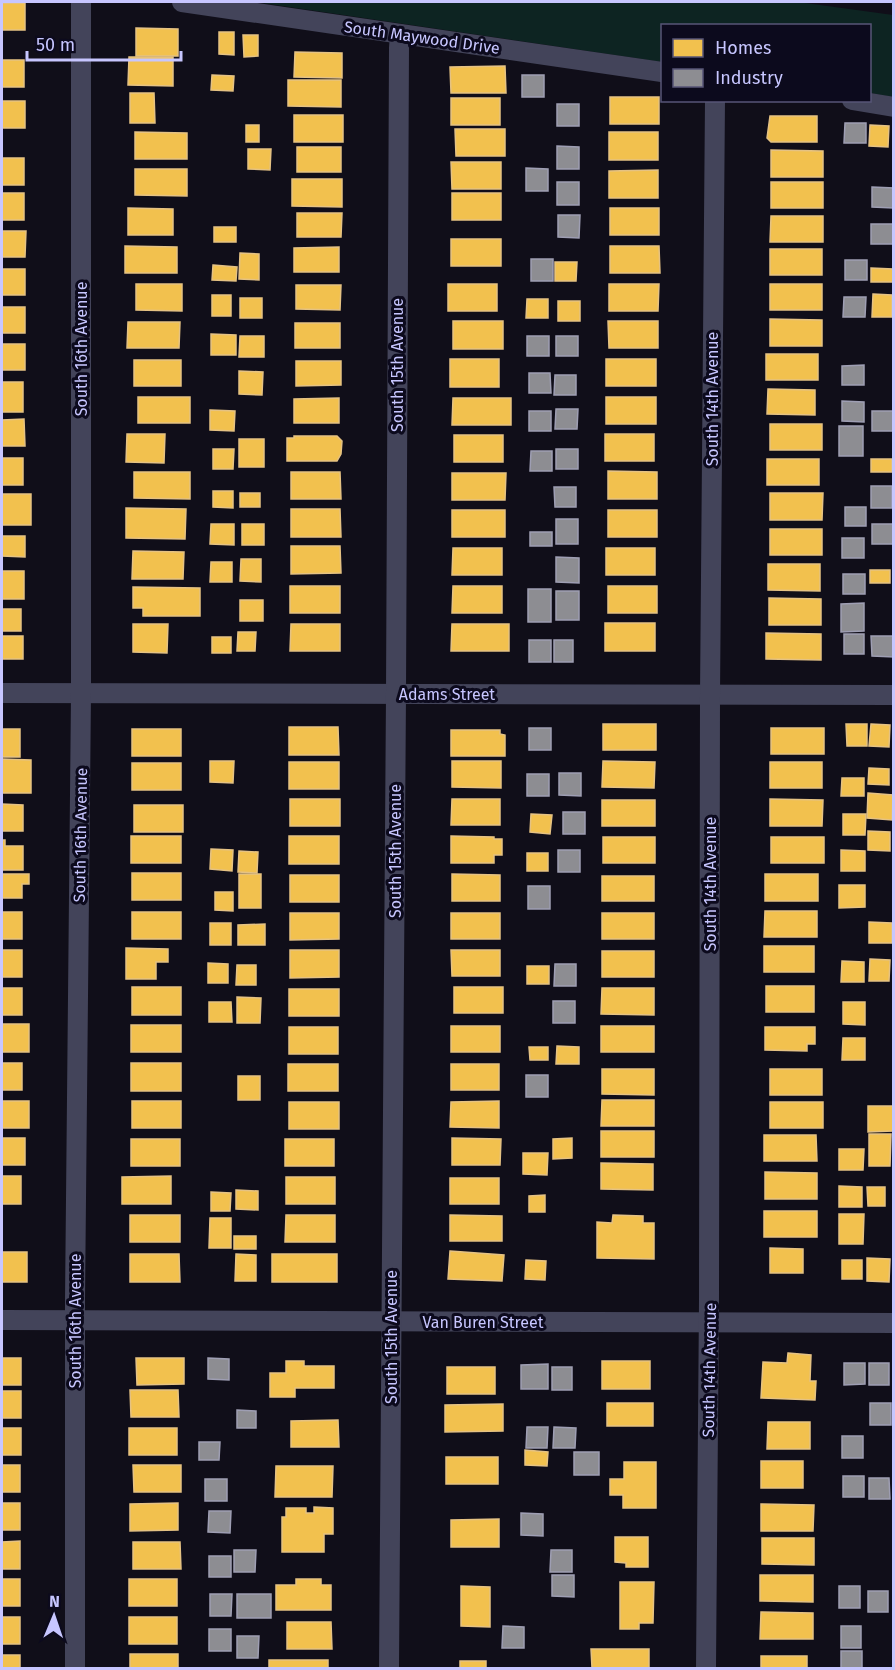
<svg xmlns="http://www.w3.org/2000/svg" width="895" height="1670" font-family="'Fira Sans',sans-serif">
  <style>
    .green { fill: #0d2422 }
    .homes { fill: #f2c14e; stroke: #e5c283; stroke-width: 1.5 }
    .industry { fill: #8d8d92; stroke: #9e9eb3; stroke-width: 1.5 }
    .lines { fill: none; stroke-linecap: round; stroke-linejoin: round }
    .minor { stroke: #43445a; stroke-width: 20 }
    .labels { text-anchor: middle; stroke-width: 6; stroke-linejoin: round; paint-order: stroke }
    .street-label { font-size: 16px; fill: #c7c6ff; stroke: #0c0a1d }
  </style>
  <rect width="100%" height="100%" fill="#100e19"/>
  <path class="green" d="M255,2h543l95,13v82l-23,-4v-67h-208v36z"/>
  <g class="homes">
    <rect x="2" y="3" width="23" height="27"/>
    <path d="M136,28l42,1v27h-42z"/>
    <path d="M219,32h15v23l-15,-1z"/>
    <path d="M243,35h15v21l-14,1z"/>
    <path d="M295,52l47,1v25l-48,-1z"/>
    <path d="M129,57h44v29l-45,-1z"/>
    <rect x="2" y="60" width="22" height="27"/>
    <path d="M505,66l1,27h-55l-1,-26z"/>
    <path d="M212,75l22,1 -1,15 -22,-1z"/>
    <path d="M288,80h53v27l-53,-1z"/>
    <path d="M130,93h24l1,30h-25z"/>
    <rect x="610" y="97" width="49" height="27"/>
    <rect x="451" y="98" width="49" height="27"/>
    <rect x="2" y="101" width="23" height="27"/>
    <rect x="294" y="115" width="49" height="27"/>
    <path d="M770,116h47v26h-46l-4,-4z"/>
    <rect x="246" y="125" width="13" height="17"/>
    <path d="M870,125l19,1 -1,21 -19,-1z"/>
    <path d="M455,129h50v27h-49z"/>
    <path d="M135,132l52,1v26h-52z"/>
    <rect x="609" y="132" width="49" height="28"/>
    <rect x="297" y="147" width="44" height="25"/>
    <path d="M248,149h23l-1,21 -22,-1z"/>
    <path d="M771,150l52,1v26h-52z"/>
    <rect x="2" y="158" width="22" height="27"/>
    <path d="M451,162h50v27h-49z"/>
    <path d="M135,169h52v27l-52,-1z"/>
    <path d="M658,170v28h-49v-27z"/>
    <path d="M292,179h50v28l-50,-1z"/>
    <rect x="771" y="182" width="52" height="26"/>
    <rect x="2" y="193" width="22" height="27"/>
    <rect x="452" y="193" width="49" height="27"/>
    <path d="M128,208l45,1v26h-45z"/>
    <rect x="610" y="208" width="49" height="27"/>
    <path d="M297,213h45l-1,24h-44z"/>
    <path d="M771,216h52v26h-53z"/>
    <rect x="214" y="227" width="22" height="15"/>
    <path d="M2,231h24l-1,26h-23z"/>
    <rect x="451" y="239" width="50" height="27"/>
    <path d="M125,246l52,1v26h-52z"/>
    <path d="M610,246h49l1,27h-50z"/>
    <path d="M339,247v25h-45v-24z"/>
    <rect x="770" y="249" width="52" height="26"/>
    <path d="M240,253l19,1v26l-20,-1z"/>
    <path d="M555,262h22l-1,19h-21z"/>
    <path d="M213,265l24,2 -1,14 -24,-1z"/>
    <path d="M871,268l22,1v13h-22z"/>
    <rect x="2" y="269" width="23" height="26"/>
    <path d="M136,284h46v27l-46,-1z"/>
    <rect x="448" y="284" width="49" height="27"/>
    <path d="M609,284h50l-1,27h-49z"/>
    <rect x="770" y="284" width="52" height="26"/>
    <path d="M296,285h45l-1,25 -44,-1z"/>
    <path d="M873,294l19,1v22h-20z"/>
    <rect x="212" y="295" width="19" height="21"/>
    <rect x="240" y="298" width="22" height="20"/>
    <path d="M527,299h21v19h-22z"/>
    <rect x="558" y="301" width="22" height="20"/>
    <rect x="2" y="307" width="23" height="26"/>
    <path d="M770,319l52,1v26h-52z"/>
    <rect x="453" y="321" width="50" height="28"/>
    <path d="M608,321h50v27h-49z"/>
    <path d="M128,322h52l-1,26h-52z"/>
    <rect x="295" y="323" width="45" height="25"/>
    <path d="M211,334l25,1v20h-25z"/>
    <path d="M240,336h24v21h-25z"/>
    <rect x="2" y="344" width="23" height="26"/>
    <rect x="766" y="354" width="52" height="26"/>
    <rect x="450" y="359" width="49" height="28"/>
    <rect x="606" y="359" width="50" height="27"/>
    <rect x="134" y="360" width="47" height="26"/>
    <path d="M296,361h45v24l-45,1z"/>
    <path d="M239,371l24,1 -1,23 -23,-1z"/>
    <rect x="2" y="382" width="21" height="30"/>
    <path d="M768,389l47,1v25l-48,-1z"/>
    <rect x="138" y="397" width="52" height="26"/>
    <rect x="606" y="397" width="50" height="27"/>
    <path d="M339,398v25h-45v-24z"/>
    <path d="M453,398h58v27h-59z"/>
    <path d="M210,410l25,1 -1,20 -24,-1z"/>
    <path d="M24,419l1,27h-23v-26z"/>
    <rect x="770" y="424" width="52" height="26"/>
    <path d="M127,434h38l-1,29 -38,-1z"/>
    <rect x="605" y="434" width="49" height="27"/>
    <rect x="454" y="435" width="49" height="27"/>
    <path d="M294,436h43l5,5 -1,13 -4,7h-50v-23h7z"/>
    <rect x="239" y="439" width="25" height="28"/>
    <path d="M213,449h21l-1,20h-20z"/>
    <rect x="2" y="458" width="21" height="27"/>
    <rect x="767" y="459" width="52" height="26"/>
    <rect x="871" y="459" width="21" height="13"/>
    <path d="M608,471l49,1v27h-49z"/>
    <path d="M134,472h56v27l-56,-1z"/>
    <path d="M291,472h49l1,27h-50z"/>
    <path d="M452,473h54l-1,27h-53z"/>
    <path d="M213,491h20v17l-20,-1z"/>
    <rect x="240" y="493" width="20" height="14"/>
    <path d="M770,493h53l-1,27h-52z"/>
    <rect x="2" y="494" width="29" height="31"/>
    <path d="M126,508l60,1 -1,30 -59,-1z"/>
    <path d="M291,509h49l1,28h-50z"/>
    <rect x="452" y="510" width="53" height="27"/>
    <rect x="608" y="510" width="49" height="27"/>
    <path d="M211,524h23v21l-24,-1z"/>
    <rect x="242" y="524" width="22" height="21"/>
    <rect x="770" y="529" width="52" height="26"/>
    <path d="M2,536h23v21l-23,-1z"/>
    <path d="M291,546h49l1,27 -50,1z"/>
    <path d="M453,548h49v27h-50z"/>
    <rect x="606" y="548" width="49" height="27"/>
    <path d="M133,551l51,1 -1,27h-51z"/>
    <path d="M241,559h20v23l-21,-1z"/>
    <path d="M211,562h21v20h-22z"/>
    <path d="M768,564h52v27l-52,-1z"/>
    <rect x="870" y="570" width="20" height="13"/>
    <rect x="2" y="571" width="22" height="28"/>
    <rect x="290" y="586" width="50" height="27"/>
    <path d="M453,586h49v27h-50z"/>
    <rect x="608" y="586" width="49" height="27"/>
    <path d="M133,587l67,1v28h-57v-8h-10z"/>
    <path d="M769,598l52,1v26h-52z"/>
    <rect x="240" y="600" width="23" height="21"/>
    <rect x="2" y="609" width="19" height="22"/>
    <rect x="605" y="623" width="50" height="28"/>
    <path d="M133,624h35l-1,29 -34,-1z"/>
    <path d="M291,624h49v27h-50z"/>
    <path d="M452,624h57v27h-58z"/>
    <path d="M238,632h18l-1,19h-18z"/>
    <path d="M766,633l55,1v26l-55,-1z"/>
    <rect x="2" y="636" width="21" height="23"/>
    <rect x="212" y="637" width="19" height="16"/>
    <rect x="603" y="724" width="53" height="26"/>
    <path d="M846,724h21v22h-20z"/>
    <path d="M871,724l19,1 -1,22 -20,-1z"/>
    <path d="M289,727h49l1,28h-50z"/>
    <rect x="771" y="728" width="53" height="26"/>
    <rect x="2" y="729" width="18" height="28"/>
    <rect x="132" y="729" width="49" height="27"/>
    <path d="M451,730h49v4l5,1v21h-54z"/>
    <path d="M2,759l29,1v33h-29z"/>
    <path d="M210,761h24l-1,22 -23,-1z"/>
    <path d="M452,761h49v27l-49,-1z"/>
    <path d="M603,761l52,1 -1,26 -52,-1z"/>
    <rect x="289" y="762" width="50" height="27"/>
    <rect x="770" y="762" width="52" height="26"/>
    <rect x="132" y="763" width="49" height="27"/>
    <path d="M869,768l20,1v16l-21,-1z"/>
    <path d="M842,778h22v18h-23z"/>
    <path d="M868,793l25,2 -1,25 -25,-2z"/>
    <rect x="290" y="799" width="50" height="27"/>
    <path d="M452,799h48v26h-49z"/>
    <path d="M770,799l53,1 -1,26h-52z"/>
    <rect x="602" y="800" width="53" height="26"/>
    <path d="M2,804l21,1v26h-21z"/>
    <rect x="134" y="805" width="49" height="27"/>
    <path d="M531,814l21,1 -2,19 -20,-2z"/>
    <path d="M843,814h23l-1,21h-22z"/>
    <path d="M868,831l22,1v19l-22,-1z"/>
    <rect x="131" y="836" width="50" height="27"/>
    <rect x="289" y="836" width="50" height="28"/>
    <path d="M451,836l43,1v2h8v16h-8v8h-43z"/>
    <rect x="603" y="837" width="52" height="26"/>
    <rect x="771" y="837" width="53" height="26"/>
    <path d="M2,840h3v6h18v24h-21z"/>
    <path d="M211,849l22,1 -1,21 -22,-2z"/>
    <path d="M841,850l24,1v20h-24z"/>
    <path d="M239,851l19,1 -1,21 -19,-1z"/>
    <rect x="527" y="853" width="21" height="18"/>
    <rect x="132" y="873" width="49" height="27"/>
    <path d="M2,874h27v10h-7v14h-20z"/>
    <rect x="239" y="874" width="22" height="34"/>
    <path d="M452,874l48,1v26h-48z"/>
    <rect x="765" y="874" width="53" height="27"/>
    <rect x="290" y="875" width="49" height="27"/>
    <rect x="602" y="876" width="52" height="25"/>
    <path d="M839,885h26v22l-26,1z"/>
    <path d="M215,892h18v19l-18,-1z"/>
    <path d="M765,911h52v26h-53z"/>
    <rect x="2" y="912" width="20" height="27"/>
    <rect x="132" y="912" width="49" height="27"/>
    <path d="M290,913h49v26l-49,1z"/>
    <rect x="451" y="913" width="49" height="26"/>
    <rect x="602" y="913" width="52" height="26"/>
    <path d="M869,922l23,1v20h-23z"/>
    <rect x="210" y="923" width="21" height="22"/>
    <path d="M265,924v21h-27v-20z"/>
    <rect x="764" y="946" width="50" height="26"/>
    <path d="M126,948l42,1v13h-12v17h-30z"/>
    <rect x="2" y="950" width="20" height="27"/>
    <path d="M290,950h49v27l-49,1z"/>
    <path d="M451,950h49v26h-48z"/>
    <rect x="602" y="951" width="52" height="26"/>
    <path d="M870,959l20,1 -1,21h-20z"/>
    <path d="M842,961l22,1v20h-23z"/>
    <path d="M208,963l20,1v19h-20z"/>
    <path d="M237,965h19v20h-20z"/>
    <rect x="527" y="966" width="22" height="18"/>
    <rect x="766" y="986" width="48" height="26"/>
    <rect x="132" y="987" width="49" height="28"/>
    <rect x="454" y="987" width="49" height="26"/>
    <rect x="2" y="988" width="20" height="27"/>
    <path d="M602,988h52v27l-53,-1z"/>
    <rect x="289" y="989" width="50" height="27"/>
    <path d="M237,997l24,1 -1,25h-23z"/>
    <path d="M209,1002h22l1,20h-23z"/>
    <path d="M843,1002h22v23l-22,-1z"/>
    <rect x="2" y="1024" width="27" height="28"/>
    <rect x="131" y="1025" width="50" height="27"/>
    <rect x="451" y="1026" width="49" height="26"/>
    <rect x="601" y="1026" width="53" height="26"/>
    <rect x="289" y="1027" width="49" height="27"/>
    <path d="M765,1027h50v17h-8v7l-42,-1z"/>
    <path d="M843,1038h22v22h-23z"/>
    <path d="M557,1046l22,1v17h-23z"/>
    <path d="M529,1047h19v13h-18z"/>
    <rect x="2" y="1063" width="20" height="27"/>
    <rect x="131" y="1063" width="50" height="28"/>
    <rect x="288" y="1064" width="50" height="27"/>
    <rect x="451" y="1064" width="48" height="26"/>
    <path d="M602,1069h52v26l-52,-1z"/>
    <rect x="770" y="1069" width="52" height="26"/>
    <rect x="238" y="1076" width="22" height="24"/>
    <path d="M602,1100h52v26h-53z"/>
    <rect x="2" y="1101" width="27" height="27"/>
    <rect x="132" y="1101" width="49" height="27"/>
    <path d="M499,1101v27l-49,-1 1,-25z"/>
    <rect x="289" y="1102" width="50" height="27"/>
    <rect x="770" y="1102" width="53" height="26"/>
    <path d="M868,1106h25v25l-25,1z"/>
    <rect x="601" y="1131" width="53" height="26"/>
    <path d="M869,1134h22l-1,32h-21z"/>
    <path d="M764,1135h52l1,26h-53z"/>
    <rect x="2" y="1138" width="23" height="27"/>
    <path d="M452,1138l49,1 -1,26h-48z"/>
    <path d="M572,1138v20l-19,1v-20z"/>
    <rect x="131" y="1139" width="49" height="27"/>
    <rect x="285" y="1139" width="49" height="27"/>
    <path d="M839,1149h25l-1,21h-24z"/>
    <path d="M523,1153h25l-1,22 -24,-1z"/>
    <path d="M601,1163l52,1v26l-52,-1z"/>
    <path d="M765,1172l52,1v26h-52z"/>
    <rect x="2" y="1176" width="19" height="28"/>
    <path d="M171,1176v28h-49v-27z"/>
    <rect x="286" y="1177" width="49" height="27"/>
    <rect x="450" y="1178" width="49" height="26"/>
    <path d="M839,1186l23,1v20h-23z"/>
    <path d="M867,1187h18v19h-17z"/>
    <path d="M236,1190l22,1v19l-22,-1z"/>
    <path d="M211,1192l20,1 -1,18h-19z"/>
    <path d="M545,1195v17h-16v-16z"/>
    <rect x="764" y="1211" width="53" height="26"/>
    <path d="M839,1214h25l-1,30h-24z"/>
    <rect x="130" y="1215" width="50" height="27"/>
    <path d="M286,1215h49v27h-50z"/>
    <path d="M450,1215l52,1v25h-52z"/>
    <path d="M613,1215l30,1v7h11v36l-57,-1v-36l15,1z"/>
    <path d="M210,1218h21v30h-22z"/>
    <rect x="234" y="1236" width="22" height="13"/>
    <path d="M770,1248l33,1v24h-33z"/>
    <path d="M450,1251l54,4 -2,26 -54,-2z"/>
    <rect x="2" y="1252" width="25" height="30"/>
    <path d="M130,1254h49l1,28h-50z"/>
    <path d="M236,1254l20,1v26h-21z"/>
    <rect x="272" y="1254" width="65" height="28"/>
    <path d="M867,1258l23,1 -1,23 -22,-1z"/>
    <path d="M526,1260l20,1 -1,19 -20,-1z"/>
    <rect x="842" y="1260" width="20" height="19"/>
    <path d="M788,1353l23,2 -1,26h6l-1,19 -54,-2 2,-36 24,1z"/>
    <rect x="2" y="1358" width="19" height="27"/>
    <path d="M136,1358h48v26l-47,1z"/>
    <path d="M286,1361h18v5h30v22h-39v9h-25v-24h16z"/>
    <rect x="602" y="1361" width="48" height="28"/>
    <rect x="447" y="1367" width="48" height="27"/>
    <path d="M130,1390h48l1,27h-48z"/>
    <rect x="2" y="1391" width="19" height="27"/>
    <rect x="607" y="1403" width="46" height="23"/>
    <path d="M503,1404v27l-58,1v-27z"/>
    <path d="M338,1420l1,27h-48v-26z"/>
    <path d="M768,1422h42v27h-43z"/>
    <rect x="2" y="1428" width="19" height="27"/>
    <rect x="129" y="1428" width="48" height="27"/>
    <path d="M525,1450l23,2 -1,14 -22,-1z"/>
    <rect x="446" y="1457" width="52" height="27"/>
    <rect x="761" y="1461" width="42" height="27"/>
    <path d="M624,1462h32v46h-33v-13h-13v-16h14z"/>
    <rect x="2" y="1465" width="18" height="27"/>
    <path d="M133,1465h48v27h-47z"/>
    <path d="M276,1466h57l-1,31h-57z"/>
    <rect x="2" y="1503" width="18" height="27"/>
    <path d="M178,1503v27l-48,1v-27z"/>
    <path d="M761,1504l53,1 -1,26h-52z"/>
    <path d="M314,1507l19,1v26h-9v18h-42v-35h4v-9h20v5h8z"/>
    <path d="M499,1519v28h-48v-27z"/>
    <path d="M615,1537h33v30h-22v-4l-11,-1z"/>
    <path d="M762,1538h52v27l-52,-1z"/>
    <path d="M20,1541v28h-18v-27z"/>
    <path d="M133,1542h47l1,27h-48z"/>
    <path d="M760,1575h53v27l-53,-1z"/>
    <rect x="2" y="1579" width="18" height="27"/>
    <rect x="129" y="1579" width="48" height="27"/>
    <path d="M296,1579h25v6h10v25h-55v-25h20z"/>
    <path d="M620,1582h34l-1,41h-14v6h-19z"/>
    <path d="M461,1586l29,1v40l-29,-1z"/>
    <path d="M761,1612l52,1v26h-53z"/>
    <rect x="2" y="1617" width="18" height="27"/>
    <rect x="129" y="1617" width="48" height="27"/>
    <path d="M287,1622h44l1,27h-45z"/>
    <path d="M591,1649h58v19h-57z"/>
    <rect x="130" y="1654" width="48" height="14"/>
    <rect x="2" y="1655" width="18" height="13"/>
    <rect x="761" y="1656" width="46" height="12"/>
    <rect x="269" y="1660" width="59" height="8"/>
    <rect x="460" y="1661" width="26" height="7"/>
  </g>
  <g class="industry">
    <rect x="522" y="75" width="22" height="22"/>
    <rect x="557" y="104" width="22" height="22"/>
    <path d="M845,123h21v20h-22z"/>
    <path d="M557,146l22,1v22h-22z"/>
    <path d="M526,168l22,1v22h-22z"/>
    <rect x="557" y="182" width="22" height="23"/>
    <path d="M872,187l22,1 -1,20 -21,-1z"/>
    <path d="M558,215h22l-1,23 -21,-1z"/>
    <rect x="871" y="224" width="22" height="20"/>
    <rect x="531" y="259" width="22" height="22"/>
    <rect x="845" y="260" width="22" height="20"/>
    <path d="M844,297h22l-1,20h-22z"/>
    <rect x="527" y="336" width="22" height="20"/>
    <rect x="556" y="336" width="22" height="20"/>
    <path d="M864,365v20h-22v-19z"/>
    <path d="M529,373h21l1,20h-22z"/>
    <path d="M555,375h21v20h-22z"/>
    <path d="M842,401l22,1v20l-22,-1z"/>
    <path d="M556,409h22l-1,20h-22z"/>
    <rect x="529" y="411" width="22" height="20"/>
    <rect x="872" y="411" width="22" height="20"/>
    <rect x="839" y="426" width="24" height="30"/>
    <rect x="556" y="449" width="22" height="20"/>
    <path d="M531,451h21v20h-22z"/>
    <rect x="871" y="486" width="21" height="22"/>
    <path d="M554,487h22v20h-21z"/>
    <rect x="845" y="507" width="21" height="19"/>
    <rect x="556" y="519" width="22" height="25"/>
    <path d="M872,524h22l-1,20h-21z"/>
    <rect x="530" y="532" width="22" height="14"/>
    <rect x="842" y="538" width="22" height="20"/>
    <path d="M556,557l23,1v25l-23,-1z"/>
    <rect x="843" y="574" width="22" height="20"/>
    <rect x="528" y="589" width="23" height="33"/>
    <rect x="556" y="591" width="23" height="29"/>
    <path d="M864,603v28l-23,1v-28z"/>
    <rect x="844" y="634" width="20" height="20"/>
    <path d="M871,636h23v21l-22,-1z"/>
    <rect x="529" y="640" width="22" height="22"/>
    <rect x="554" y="640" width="19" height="22"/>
    <rect x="529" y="728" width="22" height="22"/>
    <path d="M559,773h22v23l-22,-1z"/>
    <rect x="527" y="774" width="22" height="22"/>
    <rect x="563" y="812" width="22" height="22"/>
    <rect x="558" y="850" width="22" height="22"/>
    <rect x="528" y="886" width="22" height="23"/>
    <path d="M555,964h21v22h-22z"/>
    <rect x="553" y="1001" width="22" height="22"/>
    <rect x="526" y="1075" width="22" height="22"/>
    <path d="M208,1358l21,1v21l-21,-1z"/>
    <path d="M844,1363h21v21l-21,1z"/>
    <rect x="869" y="1363" width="20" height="22"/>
    <path d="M548,1364v25h-27v-24z"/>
    <rect x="552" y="1367" width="20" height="23"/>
    <rect x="870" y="1403" width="21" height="22"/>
    <path d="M237,1410l19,1v17h-19z"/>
    <path d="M527,1427h21l-1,21h-21z"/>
    <path d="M554,1427l22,1 -1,20h-22z"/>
    <rect x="842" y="1436" width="21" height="22"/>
    <path d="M199,1442h21l-1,18h-20z"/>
    <rect x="574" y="1452" width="25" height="23"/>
    <rect x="843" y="1476" width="21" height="21"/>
    <path d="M869,1478h20l1,21h-21z"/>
    <rect x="205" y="1479" width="22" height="22"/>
    <path d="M209,1511h22l-1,22 -22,-1z"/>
    <path d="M521,1513l22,1v22l-22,-1z"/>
    <path d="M234,1550h22l-1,22h-21z"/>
    <path d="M551,1550h21v22h-22z"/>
    <rect x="209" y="1556" width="22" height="21"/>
    <path d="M552,1575h22v22l-22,-1z"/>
    <rect x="839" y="1586" width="21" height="22"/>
    <rect x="868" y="1591" width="20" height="21"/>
    <path d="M210,1594h22l-1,22h-21z"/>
    <rect x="237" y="1594" width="34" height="24"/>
    <path d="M503,1626l21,1v21h-22z"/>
    <rect x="841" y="1626" width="20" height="22"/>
    <rect x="209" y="1629" width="22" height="22"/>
    <path d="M237,1636h22l-1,22h-21z"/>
    <rect x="841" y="1651" width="21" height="17"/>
  </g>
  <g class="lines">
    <g class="minor">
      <path d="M182,2l480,70"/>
      <path d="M852,100l42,7"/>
      <path d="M2,693l892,2"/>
      <path d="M2,1320l892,3"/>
      <path d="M75,1668v-368l6,-607v-691"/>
      <path d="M389,1668l7,-974 3,-646 1,-14"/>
      <path d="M706,1668l3,-368 1,-605 5,-595"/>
    </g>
  </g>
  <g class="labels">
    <g class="street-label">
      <text transform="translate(422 37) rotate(8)" y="6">South Maywood Drive</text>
      <text transform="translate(81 349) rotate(-90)" y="6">South 16th Avenue</text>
      <text transform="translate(397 365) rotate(-90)" y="6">South 15th Avenue</text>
      <text transform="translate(712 399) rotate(-90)" y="6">South 14th Avenue</text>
      <text x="447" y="700">Adams Street</text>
      <text transform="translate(80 835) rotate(-89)" y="6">South 16th Avenue</text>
      <text transform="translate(395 851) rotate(-90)" y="6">South 15th Avenue</text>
      <text transform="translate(710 884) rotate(-90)" y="6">South 14th Avenue</text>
      <text transform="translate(75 1321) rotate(-90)" y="6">South 16th Avenue</text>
      <text x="483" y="1328">Van Buren Street</text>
      <text transform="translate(391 1337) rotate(-90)" y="6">South 15th Avenue</text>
      <text transform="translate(709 1370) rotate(-89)" y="6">South 14th Avenue</text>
    </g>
  </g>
  <rect width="895" height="1670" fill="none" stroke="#c7c6ff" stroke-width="6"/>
  <rect x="661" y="24" width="210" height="78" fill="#0c0a1d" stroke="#575577" stroke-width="1.5"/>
  <rect x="673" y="39" width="30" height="18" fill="#f2c14e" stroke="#575577" stroke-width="1.5"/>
  <text x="715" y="54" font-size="18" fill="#c7c6ff">Homes</text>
  <rect x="673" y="69" width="30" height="18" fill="#8d8d92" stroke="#575577" stroke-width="1.5"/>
  <text x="715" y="84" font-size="18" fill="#c7c6ff">Industry</text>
  <g transform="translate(54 1616) rotate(2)" stroke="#0c0a1d" stroke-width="4.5" paint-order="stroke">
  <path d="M0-4.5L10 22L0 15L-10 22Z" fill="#c7c6ff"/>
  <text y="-9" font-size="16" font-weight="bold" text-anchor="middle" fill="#c7c6ff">N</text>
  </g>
  <path d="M27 51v9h154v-9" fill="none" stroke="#c7c6ff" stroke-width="3"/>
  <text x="36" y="51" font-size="18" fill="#c7c6ff" stroke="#0c0a1d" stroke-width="4.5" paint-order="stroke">50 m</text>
</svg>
